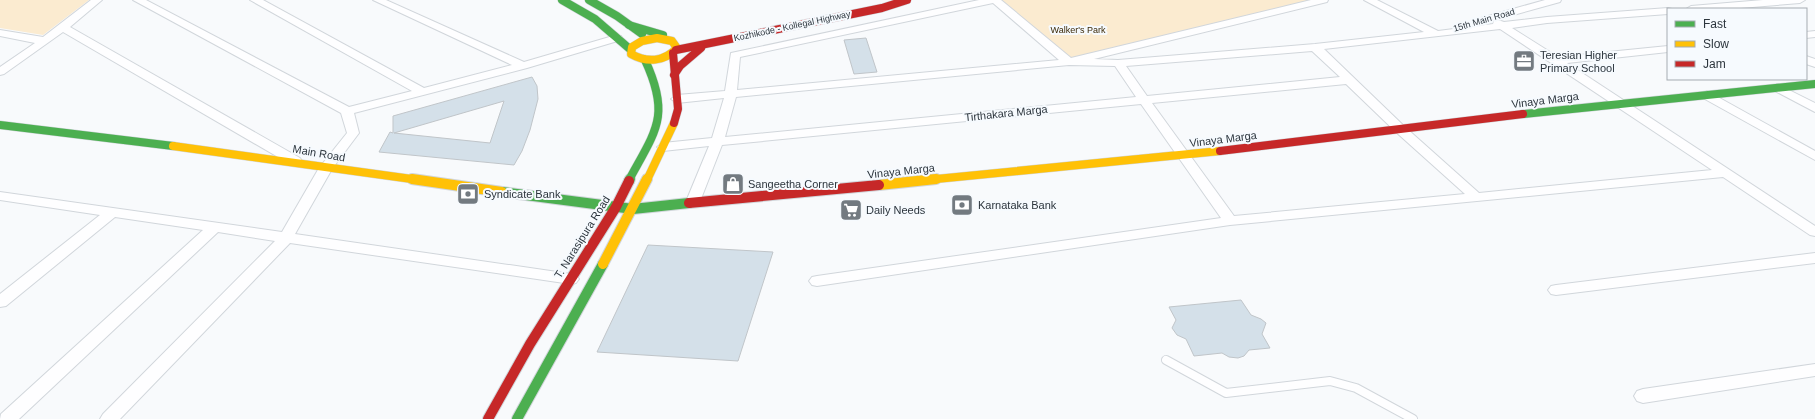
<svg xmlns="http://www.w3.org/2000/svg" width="1815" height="419" font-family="Arial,sans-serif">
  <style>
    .green { fill: #fbebd0 }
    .building { fill: #d4e0e9; stroke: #c0c5c9; fill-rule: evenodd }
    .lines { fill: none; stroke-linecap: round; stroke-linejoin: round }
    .lane-casing { stroke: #d1d6db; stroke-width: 10 }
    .street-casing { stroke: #d1d6db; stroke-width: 2 }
    .fast-far1-casing { stroke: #d1d6db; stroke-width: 9 }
    .fast-casing { stroke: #d1d6db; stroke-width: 12 }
    .slow-far1-casing { stroke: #d1d6db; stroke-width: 9 }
    .slow-casing { stroke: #d1d6db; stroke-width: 12 }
    .jam-far1-casing { stroke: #d1d6db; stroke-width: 9 }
    .jam-casing { stroke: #d1d6db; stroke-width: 12 }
    .lane { stroke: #fefeff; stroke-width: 8 }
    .street { fill: #fefeff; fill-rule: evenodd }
    .fast-far1 { stroke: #4caf50; stroke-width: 8 }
    .fast { stroke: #4caf50; stroke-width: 10 }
    .slow-far1 { stroke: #ffc107; stroke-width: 8 }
    .slow { stroke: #ffc107; stroke-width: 10 }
    .jam-far1 { stroke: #c62828; stroke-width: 8 }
    .jam { stroke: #c62828; stroke-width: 10 }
    .labels { text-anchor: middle; stroke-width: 4; stroke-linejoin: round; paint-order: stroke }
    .far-street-label { font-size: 9px; fill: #2c353d; stroke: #f6fafe }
    .far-park-label { font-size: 9px; fill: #3b2906; stroke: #f6fafe }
    .poi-label { font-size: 11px; fill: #2c353d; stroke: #f6fafe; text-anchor: start }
    .street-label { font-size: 11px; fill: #2c353d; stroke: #f6fafe }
  </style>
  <rect width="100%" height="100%" fill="#f8fafc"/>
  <g class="green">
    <path d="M0,0h89l-46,35 -43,-7z"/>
    <path d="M995,0h328l-254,62z"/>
  </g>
  <g class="building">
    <path d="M866,38l11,34 -23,2 -10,-34z"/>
    <path d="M532,77l5,9 1,13 -8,31 -8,21 -8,14 -135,-13 11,-20 3,1v-17zM504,101l-14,42 -96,-10z"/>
    <path d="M648,245l125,7 -35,109 -141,-9z"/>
    <path d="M1241,300l10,15 10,4 5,4 -4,11 8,14 -21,2 -5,6 -6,2 -9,-1 -7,-4 -28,3 -8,-17 -9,-4 -5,-7 4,-8 -7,-13z"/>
  </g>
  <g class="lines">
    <g class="lane-casing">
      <path id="lane" d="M1166,360l60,33 104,-12 26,7 57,31"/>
    </g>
    <g class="street-casing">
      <g id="street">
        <path d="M91,0h11l-32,27 230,131 2,3 -2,3h-10l-227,-132 -59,42 -4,1v-8l35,-24 -35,-7v-6l43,7z"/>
        <path d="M133,0h13l203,107 63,-16 -162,-91h13l161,88 88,-23 -139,-65h13l138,62 89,-26h8l1,2 -1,2 -94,28 -173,45 5,20 -27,36 -37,65 276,40 5,1 3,4 -3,4 -5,1 -281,-41 -170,176h-20l3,-5 172,-173 -57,-9 -199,187h-19l1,-5 202,-184 -88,-13 -109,89 -6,1v-13l100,-79 -100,-15v-8l282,40 37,-64 28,-35 -6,-20z"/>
        <path d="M979,0h22l70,58 240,-58h17l-1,2 -233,57 24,1 197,-16 109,-12 -60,-32h13l61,31 55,-7 1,-3 4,-1 6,2 43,-5 121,-9 4,1h-4v5l-121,9 -35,5 46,29 110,-11v6l-101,11 248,163v10l-5,-1 -87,-58 -493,48 -413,61 -5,-1 -3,-4 3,-4 5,-1 404,-58 -80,-114 -419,41 -23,59 -2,3h-10l-2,-3 24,-58 -46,5 -6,-4 6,-4 49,-5 12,-40 -47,5 -6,-4 6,-4 48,-4 6,-38zM993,3l66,57 -322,30 3,-33zM1500,29l212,141 -233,23 -74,-66 -81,-78zM1312,51l28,26 -193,19 -21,-30zM1069,65l46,1 21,31 -411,40 11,-40zM1346,84l51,49 68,61 -231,22 -82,-113z"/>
        <path d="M1545,0h16l-1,2 -75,21 -5,-3 1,-2z"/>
        <path d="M1763,0h42l-5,3 -72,6h-42l5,-3z"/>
        <path d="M1815,31v6l-9,1v-6z"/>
        <path d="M1806,56l9,3v8l-9,-3z"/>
        <path d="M1777,84l38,19v9l-42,-22 -2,-2z"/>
        <path d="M1707,91l108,60v9l-112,-62 -2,-3z"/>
        <path d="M1815,253v10l-259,32 -5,-1 -3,-4 3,-4 5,-1z"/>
        <path d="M1815,364v12l-172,27 -6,-2 -3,-5 3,-5 6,-2z"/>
      </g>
    </g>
    <g class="fast-far1-casing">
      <g id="fast-far1">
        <path d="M562,0l33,19 36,31"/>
        <path d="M589,0l28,16 25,18"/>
        <path d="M629,25l34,10"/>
        <path d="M1523,114l292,-30"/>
        <path d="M0,125l173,21"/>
        <path d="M629,180c27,-50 42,-64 16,-120"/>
      </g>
    </g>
    <g class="fast-casing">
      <g id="fast">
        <path d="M629,181l1,-2"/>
        <path d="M502,192l131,17 56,-6"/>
        <path d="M517,419l86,-155"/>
      </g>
    </g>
    <g class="slow-far1-casing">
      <g id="slow-far1">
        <path d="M657,38l15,3 5,7c-13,14 -30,15 -46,6l1,-7 10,-6z"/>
        <path d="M173,146l246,34"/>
        <path d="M647,180l27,-57"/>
        <path d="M926,180l294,-29"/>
      </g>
    </g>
    <g class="slow-casing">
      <g id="slow">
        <path d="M412,179l90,13"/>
        <path d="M879,185l57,-6"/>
        <path d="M603,264l44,-85"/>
      </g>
    </g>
    <g class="jam-far1-casing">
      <g id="jam-far1">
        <path d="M676,50l206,-42 25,-8"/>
        <path d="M673,53l5,56 -4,14"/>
        <path d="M674,75l6,-9 21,-18"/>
        <path d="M1220,151l303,-37"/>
      </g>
    </g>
    <g class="jam-casing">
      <g id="jam">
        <path d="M689,203l190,-18"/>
        <path d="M488,419l42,-75 86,-137 13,-26"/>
      </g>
    </g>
    <use href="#lane" class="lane"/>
    <use href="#street" class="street"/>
    <use href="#fast-far1" class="fast-far1"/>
    <use href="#fast" class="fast"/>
    <use href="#slow-far1" class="slow-far1"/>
    <use href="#slow" class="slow"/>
    <use href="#jam-far1" class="jam-far1"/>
    <use href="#jam" class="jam"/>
  </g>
  <defs>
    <g id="office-square" transform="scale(1.15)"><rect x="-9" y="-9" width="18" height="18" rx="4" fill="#737a80" stroke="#f6fafe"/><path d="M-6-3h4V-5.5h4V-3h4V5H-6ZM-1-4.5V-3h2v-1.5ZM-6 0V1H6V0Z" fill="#fff"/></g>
    <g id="shop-square" transform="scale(1.15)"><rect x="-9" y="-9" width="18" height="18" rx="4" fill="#737a80" stroke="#f6fafe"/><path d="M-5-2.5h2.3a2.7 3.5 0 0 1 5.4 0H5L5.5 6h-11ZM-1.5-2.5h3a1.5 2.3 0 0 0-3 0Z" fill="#fff"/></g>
    <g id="bank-square" transform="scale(1.15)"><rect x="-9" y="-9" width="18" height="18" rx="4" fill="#737a80" stroke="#f6fafe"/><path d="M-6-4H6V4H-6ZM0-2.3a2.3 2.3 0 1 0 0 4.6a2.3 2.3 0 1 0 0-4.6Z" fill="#fff"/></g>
    <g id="supermarket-square" transform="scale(1.15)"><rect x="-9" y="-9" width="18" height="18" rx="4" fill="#737a80" stroke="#f6fafe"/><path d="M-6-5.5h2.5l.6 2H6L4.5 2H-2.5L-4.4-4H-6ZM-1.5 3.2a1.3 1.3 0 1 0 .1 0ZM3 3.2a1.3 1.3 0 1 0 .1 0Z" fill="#fff"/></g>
  </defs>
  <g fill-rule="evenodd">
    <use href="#office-square" x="1524" y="61"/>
    <use href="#shop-square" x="733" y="184"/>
    <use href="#bank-square" x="468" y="194"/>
    <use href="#bank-square" x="962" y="205"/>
    <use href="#supermarket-square" x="851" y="210"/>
  </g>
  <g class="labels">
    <g class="far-street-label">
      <text transform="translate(1484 20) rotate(-16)" y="3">15th Main Road</text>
      <text transform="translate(792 26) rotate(-12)" y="3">Kozhikode - Kollegal Highway</text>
    </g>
    <g class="far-park-label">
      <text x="1078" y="33">Walker's Park</text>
    </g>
    <g class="poi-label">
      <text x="1540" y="59">Teresian Higher<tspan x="1540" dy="13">Primary School</tspan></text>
      <text x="748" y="188">Sangeetha Corner</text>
      <text x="484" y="198">Syndicate Bank</text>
      <text x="978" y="209">Karnataka Bank</text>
      <text x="866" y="214">Daily Needs</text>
    </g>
    <g class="street-label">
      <text transform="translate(1545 100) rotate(-7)" y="4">Vinaya Marga</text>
      <text transform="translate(1006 113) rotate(-6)" y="4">Tirthakara Marga</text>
      <text transform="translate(1223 139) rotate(-7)" y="4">Vinaya Marga</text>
      <text transform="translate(319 153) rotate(10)" y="4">Main Road</text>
      <text transform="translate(901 171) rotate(-6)" y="4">Vinaya Marga</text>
      <text transform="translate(582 237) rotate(-58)" y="4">T. Narasipura Road</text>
    </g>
  </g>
  <rect x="1667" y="8" width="140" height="72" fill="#f6fafe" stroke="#a5abb1"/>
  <rect x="1675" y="21" width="20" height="6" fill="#4caf50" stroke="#a5abb1"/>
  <text x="1703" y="28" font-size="12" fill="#2c353d">Fast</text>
  <rect x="1675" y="41" width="20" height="6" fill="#ffc107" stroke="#a5abb1"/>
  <text x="1703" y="48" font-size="12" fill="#2c353d">Slow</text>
  <rect x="1675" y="61" width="20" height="6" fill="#c62828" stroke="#a5abb1"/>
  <text x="1703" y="68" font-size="12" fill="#2c353d">Jam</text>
</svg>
